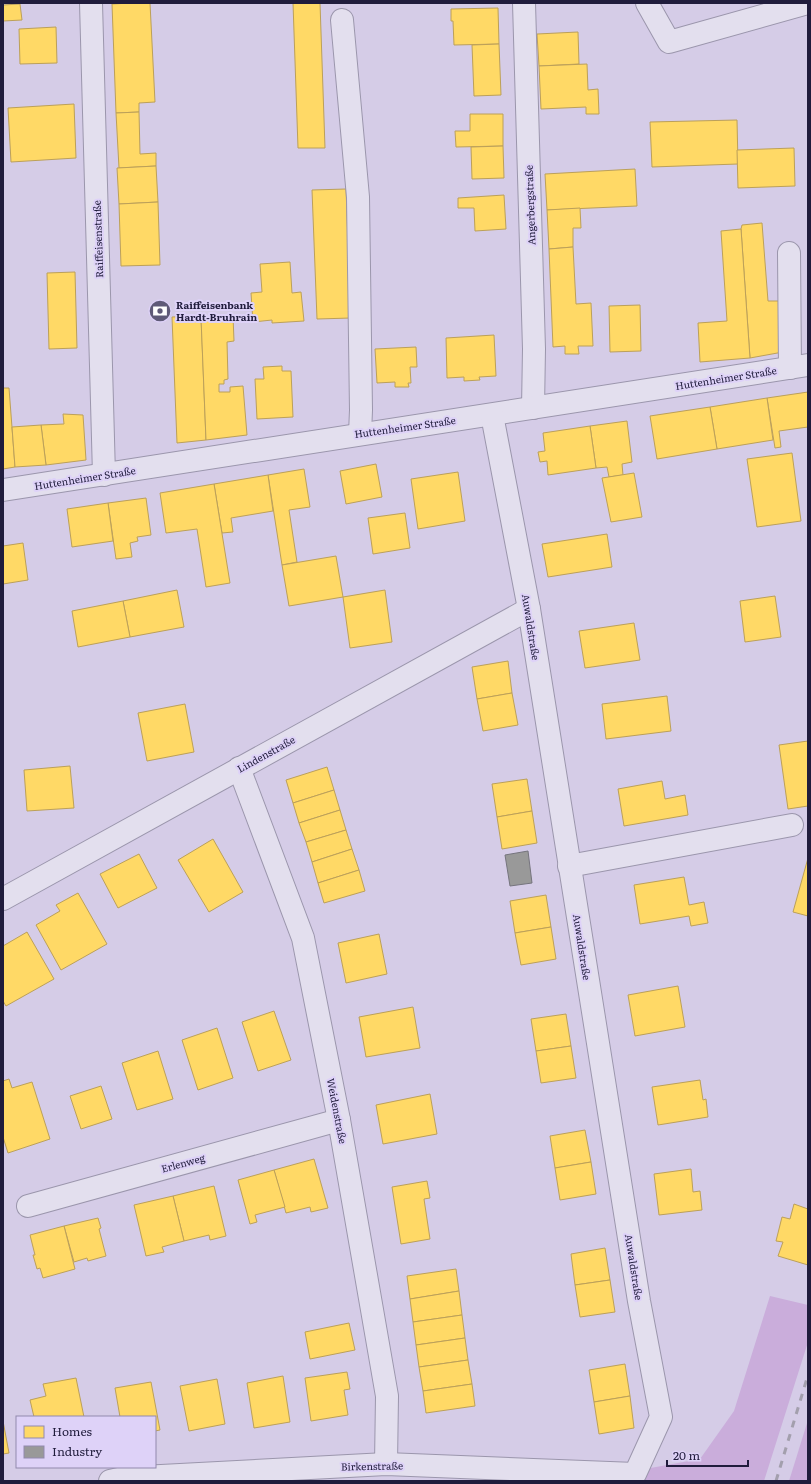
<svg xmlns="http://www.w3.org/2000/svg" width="811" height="1484" font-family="Literata,serif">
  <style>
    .green { fill: #caaddb }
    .homes { fill: #ffd966; stroke: #bca059 }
    .industry { fill: #999; stroke: #75747d }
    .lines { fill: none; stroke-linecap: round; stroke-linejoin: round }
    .minor-casing { stroke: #9b96ac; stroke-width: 24 }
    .minor { stroke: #e3dfee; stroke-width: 22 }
    .rail { stroke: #a39fad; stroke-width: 3; stroke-dasharray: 7 7; stroke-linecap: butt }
    .labels { text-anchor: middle; stroke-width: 4; stroke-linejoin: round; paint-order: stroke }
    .street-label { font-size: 10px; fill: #201c3c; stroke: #ded2f8 }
    .poi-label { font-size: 10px; font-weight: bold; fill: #201c3c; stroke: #ded2f8; text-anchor: start }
  </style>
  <rect width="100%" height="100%" fill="#d5cce7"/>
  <g class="green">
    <path d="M770,1296l38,9v37l-44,139h-123l4,-12 55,-10 34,-48z"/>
    <path d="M808,1420v61h-19z"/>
  </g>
  <g class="homes">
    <path d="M131,3h19l5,99 -16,1v9l-23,1 -4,-109z"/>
    <path d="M293,3h27l5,145h-27z"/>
    <path d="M20,4l2,16 -19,1v-16z"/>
    <path d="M498,8l1,36 -45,1 -1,-24h-2v-12z"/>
    <path d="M56,27l1,36 -37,1 -1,-35z"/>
    <path d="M578,32l1,32 -40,2 -2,-32z"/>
    <path d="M499,44l2,51 -27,1 -2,-51z"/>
    <path d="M587,64l1,26 10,-1 1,25h-13v-7l-45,2 -2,-43z"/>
    <path d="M74,104l2,54 -65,4 -3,-54z"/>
    <path d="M139,112l1,42 16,-1v13l-37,2 -3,-55z"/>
    <path d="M470,114h33v32l-47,1 -1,-16h15z"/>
    <path d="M737,120l1,44 -86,3 -2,-45z"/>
    <path d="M503,146l1,32 -32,1 -1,-32z"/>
    <path d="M794,148l1,38 -57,2 -1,-38z"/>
    <path d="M156,166l2,36 -39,2 -2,-36z"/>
    <path d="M635,169l2,37 -90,4 -2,-36z"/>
    <path d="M346,189l5,129 -34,1 -5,-129z"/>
    <path d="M504,195l2,34 -31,2 -1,-23h-16v-10z"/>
    <path d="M158,202l2,63 -39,1 -2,-62z"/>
    <path d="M580,208l1,20h-8v19l-24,2 -2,-39z"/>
    <path d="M762,223l6,78h14l1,51 -33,6 -9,-129 1,-4z"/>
    <path d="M741,229l9,129 -50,4 -2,-39 29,-2 -6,-90z"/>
    <path d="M573,247l3,57 15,-1 2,43h-15l1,8h-14v-8l-12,1 -4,-98z"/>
    <path d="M290,262l2,31 9,-1 3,29 -32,2v-3l-19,2 -2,-29 11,-1 -2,-28z"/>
    <path d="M75,272l2,76 -28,1 -2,-76z"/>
    <path d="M640,305l1,46 -31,1 -1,-46z"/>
    <path d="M201,316l5,124 -29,3 -5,-126z"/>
    <path d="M233,316l1,25 -7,1 1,37 -4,1v4h-5v8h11v-5l13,-1 4,49 -41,5 -5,-122z"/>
    <path d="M494,335l2,41 -17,1 1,3 -16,1v-4l-17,1 -1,-40z"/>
    <path d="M416,347l1,20h-7l1,16h-3l1,4h-14v-5l-18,1 -2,-34z"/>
    <path d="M282,366v5h9l2,46 -36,2 -2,-40h9l-1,-12z"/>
    <path d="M3,388h6l6,79 -12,2z"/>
    <path d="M808,392v35l-29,4 2,16 -6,1 -8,-50z"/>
    <path d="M767,398l6,42 -56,9 -7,-42z"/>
    <path d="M710,407l7,42 -60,10 -7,-43z"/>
    <path d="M63,414l20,1 3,45 -40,5 -5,-40 23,-1z"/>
    <path d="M627,421l5,41 -10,2 1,11 -14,2 -2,-10 -11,1 -6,-42z"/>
    <path d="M41,425l5,40 -31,2 -3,-40z"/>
    <path d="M590,426l6,42 -48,7 -1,-14 -7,1 -2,-10 7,-1 -2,-18z"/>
    <path d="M792,453l9,68 -44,6 -10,-68z"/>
    <path d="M376,464l6,33 -36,7 -6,-33z"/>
    <path d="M304,469l6,38 -21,3 8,52 -15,3 -14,-90z"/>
    <path d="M458,472l7,49 -47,8 -7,-50z"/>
    <path d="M634,473l8,44 -31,5 -9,-44z"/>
    <path d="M268,475l5,36 -42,7 2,14 -11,1 -8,-49z"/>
    <path d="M214,484l16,99 -24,4 -9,-58 -31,4 -6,-40z"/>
    <path d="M146,498l5,37 -14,2 1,4 -8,2 2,14 -16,2 -8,-56z"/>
    <path d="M108,503l5,38 -41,6 -5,-38z"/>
    <path d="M405,513l5,35 -37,6 -5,-36z"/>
    <path d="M607,534l5,33 -64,10 -6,-33z"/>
    <path d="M23,543l5,37 -25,4v-38z"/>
    <path d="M336,556l7,41 -54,9 -7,-41z"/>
    <path d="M177,590l7,37 -54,10 -7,-36z"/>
    <path d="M385,590l7,52 -42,6 -7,-51z"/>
    <path d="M775,596l6,41 -36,5 -5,-41z"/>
    <path d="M123,601l7,36 -52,10 -6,-36z"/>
    <path d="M634,623l6,37 -55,8 -6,-37z"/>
    <path d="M508,661l4,32 -35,6 -5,-32z"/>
    <path d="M512,693l6,32 -35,6 -6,-32z"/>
    <path d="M667,696l4,35 -65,8 -4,-35z"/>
    <path d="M185,704l9,48 -47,9 -9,-48z"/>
    <path d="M808,741v65l-20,3 -9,-64z"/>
    <path d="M70,766l4,42 -47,3 -3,-41z"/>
    <path d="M327,767l7,23 -41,13 -7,-23z"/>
    <path d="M527,779l5,32 -35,6 -5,-33z"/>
    <path d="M662,781l3,18 20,-4 3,20 -64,11 -6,-37z"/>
    <path d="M334,790l6,20 -41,13 -6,-20z"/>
    <path d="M340,810l6,20 -40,12 -7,-19z"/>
    <path d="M532,811l5,32 -35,6 -5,-32z"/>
    <path d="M346,830l6,19 -40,13 -6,-20z"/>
    <path d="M213,839l30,53 -34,20 -31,-52z"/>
    <path d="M352,849l7,21 -41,13 -6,-21z"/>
    <path d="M139,854l18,34 -39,20 -18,-34z"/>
    <path d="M808,858v58l-15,-4z"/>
    <path d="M359,870l6,21 -41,12 -6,-20z"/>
    <path d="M684,877l5,28 15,-3 4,21 -17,3 -2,-10 -49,8 -6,-39z"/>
    <path d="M78,893l29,51 -46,26 -25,-45 24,-14 -4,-6z"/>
    <path d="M546,895l5,32 -36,6 -5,-32z"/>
    <path d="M551,927l5,32 -35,6 -6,-32z"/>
    <path d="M27,932l27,47 -48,27 -3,-5v-55z"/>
    <path d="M379,934l8,40 -41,9 -8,-40z"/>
    <path d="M678,986l7,41 -50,9 -7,-41z"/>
    <path d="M413,1007l7,41 -54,9 -7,-40z"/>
    <path d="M274,1011l17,49 -33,11 -16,-49z"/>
    <path d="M566,1014l5,32 -35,5 -5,-32z"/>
    <path d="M217,1028l16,50 -35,12 -16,-50z"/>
    <path d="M571,1046l5,32 -35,5 -5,-32z"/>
    <path d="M158,1051l15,48 -36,11 -15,-47z"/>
    <path d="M9,1079l3,9 20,-6 18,57 -42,14 -5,-16v-56z"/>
    <path d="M700,1080l3,20 3,-1 2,18 -50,8 -6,-38z"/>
    <path d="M101,1086l11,33 -31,10 -11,-33z"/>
    <path d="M430,1094l7,40 -54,10 -7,-39z"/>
    <path d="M585,1130l6,32 -36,6 -5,-32z"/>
    <path d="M314,1159l14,49 -17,4 -1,-5 -24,6 -12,-43z"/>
    <path d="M591,1162l5,32 -36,6 -5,-32z"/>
    <path d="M691,1169l2,23 7,-1 2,19 -43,5 -5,-41z"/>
    <path d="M274,1170l11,37 -30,8 2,7 -7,2 -12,-44z"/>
    <path d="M427,1181l3,17 -6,1 6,40 -29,5 -9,-57z"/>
    <path d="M214,1186l12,50 -16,4 -1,-5 -25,6 -11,-45z"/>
    <path d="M173,1196l11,45 -22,6 2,5 -18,4 -12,-51z"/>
    <path d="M794,1204l14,5v56l-30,-9 5,-14 -7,-1 6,-24 8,2z"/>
    <path d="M98,1218l3,10 -2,1 7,27 -18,5 -1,-3 -13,4 -10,-36z"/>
    <path d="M64,1226l11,43 -32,9 -3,-10 -3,1 -4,-14h2l-5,-20z"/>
    <path d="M605,1248l5,32 -35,5 -4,-31z"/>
    <path d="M456,1269l3,22 -49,8 -3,-23z"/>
    <path d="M610,1280l5,32 -35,5 -5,-32z"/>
    <path d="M459,1291l3,24 -49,7 -3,-23z"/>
    <path d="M462,1315l3,23 -49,7 -3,-23z"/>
    <path d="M349,1323l6,27 -45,9 -5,-27z"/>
    <path d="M465,1338l3,22 -49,7 -3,-22z"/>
    <path d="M468,1360l4,24 -49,7 -4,-24z"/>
    <path d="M625,1364l5,32 -36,6 -5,-32z"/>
    <path d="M347,1372l3,17 -6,1 4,25 -37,6 -6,-43z"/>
    <path d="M283,1376l7,46 -36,6 -7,-45z"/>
    <path d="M76,1378l8,39h-50l-4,-17 16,-4 -3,-12z"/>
    <path d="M217,1379l8,45 -36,7 -9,-45z"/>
    <path d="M151,1382l9,48 -5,1v-14h-35l-5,-29z"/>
    <path d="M472,1384l3,22 -49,7 -3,-22z"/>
    <path d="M630,1396l4,32 -35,6 -5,-32z"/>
    <path d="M3,1421l6,32 -6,1z"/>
  </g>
  <path class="industry" d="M528,851l4,32 -22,3 -5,-31z"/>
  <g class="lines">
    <g class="minor-casing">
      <g id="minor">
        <path d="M91,3l13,472"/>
        <path d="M524,3l10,346 -1,59"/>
        <path d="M647,3l22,39 139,-39"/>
        <path d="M342,20l16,177 3,213 -1,24"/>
        <path d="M789,253l1,115"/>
        <path d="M3,490l805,-125"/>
        <path d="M239,768l64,170 36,182 48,276 -1,68"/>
        <path d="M569,866l223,-41"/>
        <path d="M3,899l526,-290"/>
        <path d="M28,1206l311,-86"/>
        <path d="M110,1481l13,-3 263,-14 249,10 26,-57 -22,-116 -110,-692 -37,-194"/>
      </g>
    </g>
    <use href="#minor" class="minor"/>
    <path class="rail" d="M776,1481l32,-106"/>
  </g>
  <defs>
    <g id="bank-disc" transform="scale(1.15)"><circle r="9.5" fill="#5f5a78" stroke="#ded2f8"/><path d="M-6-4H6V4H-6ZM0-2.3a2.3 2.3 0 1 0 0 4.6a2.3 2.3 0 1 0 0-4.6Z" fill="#fff"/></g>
  </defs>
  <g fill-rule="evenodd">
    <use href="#bank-disc" x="160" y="311"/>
  </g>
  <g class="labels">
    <g class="street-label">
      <text transform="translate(530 205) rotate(-92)" y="4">Angerbergstraße</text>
      <text transform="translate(98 239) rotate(-92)" y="4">Raiffeisenstraße</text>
      <text transform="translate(726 378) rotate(-9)" y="4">Huttenheimer Straße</text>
      <text transform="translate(405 427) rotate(-8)" y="4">Huttenheimer Straße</text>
      <text transform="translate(85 478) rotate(-9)" y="4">Huttenheimer Straße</text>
      <text transform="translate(531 627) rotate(81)" y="4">Auwaldstraße</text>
      <text transform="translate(266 754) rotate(-29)" y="4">Lindenstraße</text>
      <text transform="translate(582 947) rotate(81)" y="4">Auwaldstraße</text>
      <text transform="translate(337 1111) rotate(79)" y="4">Weidenstraße</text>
      <text transform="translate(183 1163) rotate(-15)" y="4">Erlenweg</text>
      <text transform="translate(634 1267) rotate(81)" y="4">Auwaldstraße</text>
      <text transform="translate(372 1466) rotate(-1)" y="4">Birkenstraße</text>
    </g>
    <g class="poi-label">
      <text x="176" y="309">Raiffeisenbank<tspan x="176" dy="12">Hardt-Bruhrain</tspan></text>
    </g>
  </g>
  <rect width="811" height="1484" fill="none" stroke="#201c3c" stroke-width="8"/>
  <rect x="16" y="1416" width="140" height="52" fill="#ded2f8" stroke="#9289ad"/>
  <rect x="24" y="1426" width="20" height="12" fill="#ffd966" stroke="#9289ad"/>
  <text x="52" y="1436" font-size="12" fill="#201c3c">Homes</text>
  <rect x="24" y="1446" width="20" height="12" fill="#999999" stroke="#9289ad"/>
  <text x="52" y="1456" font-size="12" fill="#201c3c">Industry</text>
  <path d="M667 1460v6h81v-6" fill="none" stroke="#201c3c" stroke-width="2"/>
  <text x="673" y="1460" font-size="12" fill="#201c3c" stroke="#ded2f8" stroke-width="3" paint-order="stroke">20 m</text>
</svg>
